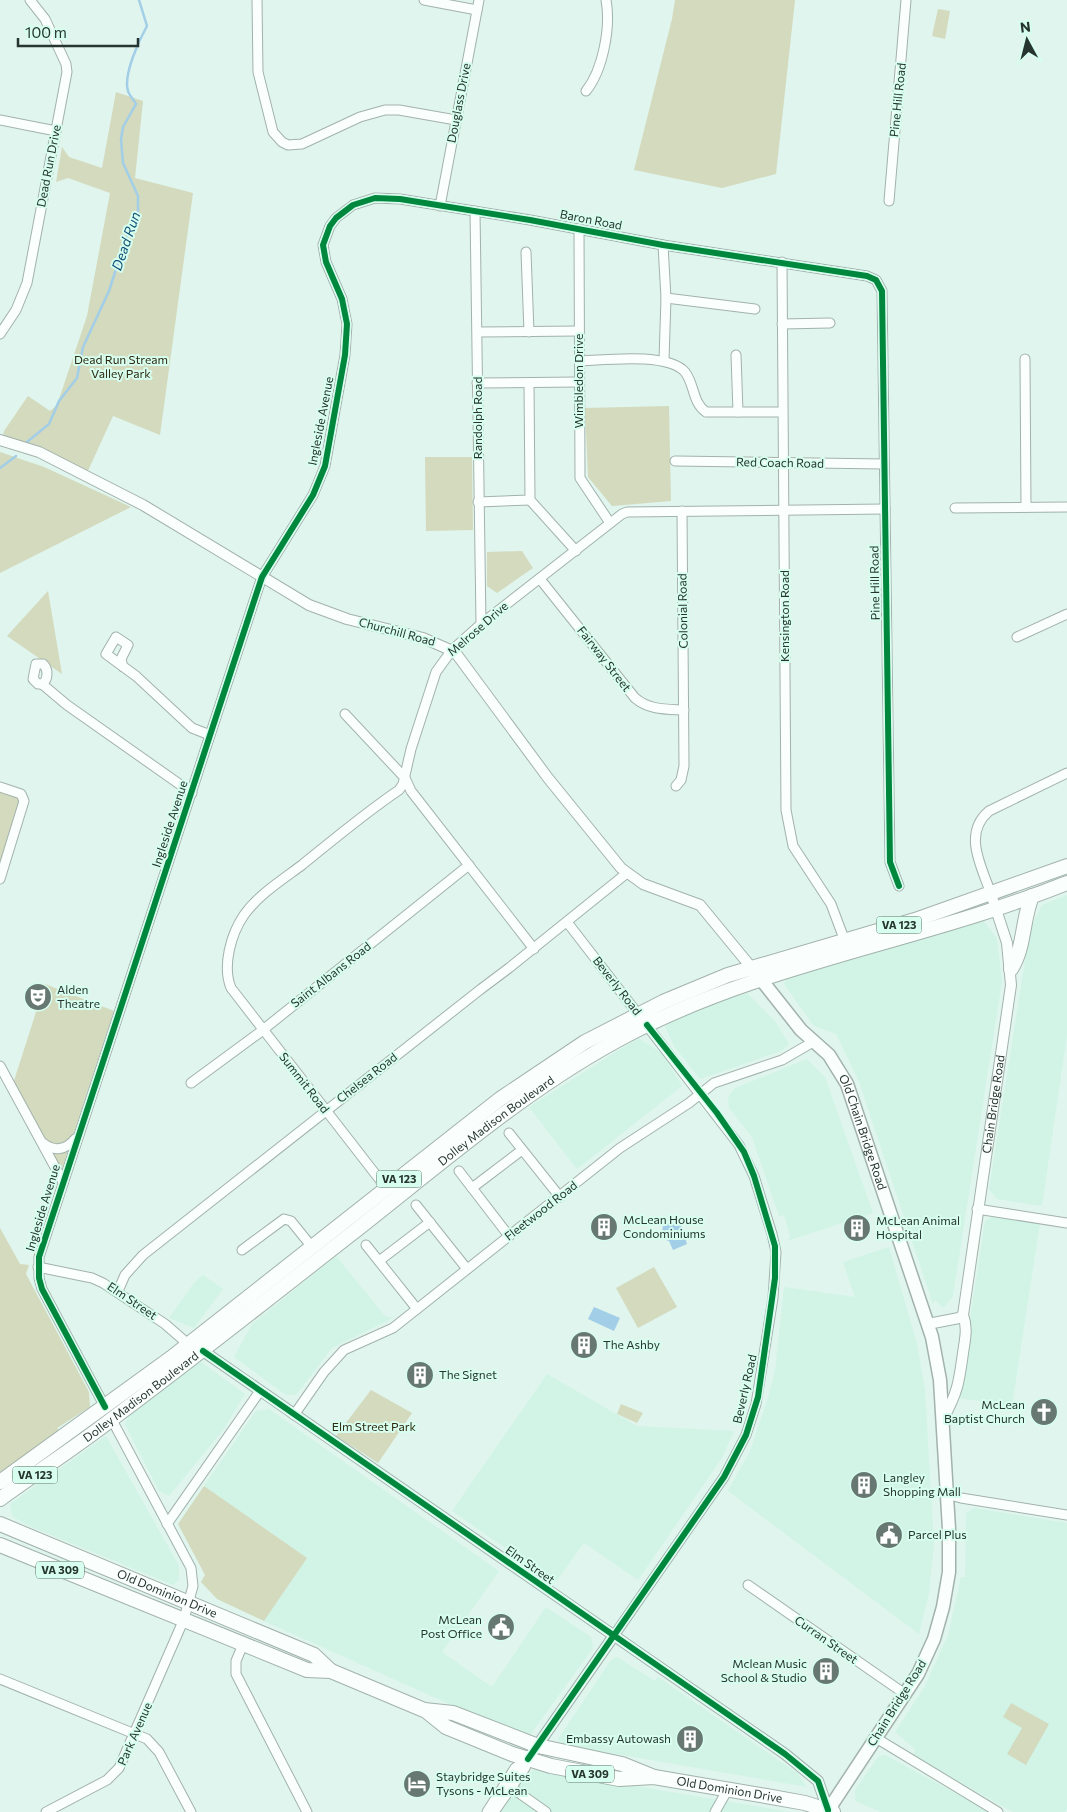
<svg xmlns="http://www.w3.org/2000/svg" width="1067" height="1812" font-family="Commissioner,sans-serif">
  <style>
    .built { fill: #d1f4e7 }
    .green { fill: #d3dabd }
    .water { fill: #a2cee7 }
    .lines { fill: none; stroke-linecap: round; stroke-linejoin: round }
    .stream { stroke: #a2cee7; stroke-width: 2.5 }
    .minor-casing { stroke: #a2b2ac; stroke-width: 11 }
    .tertiary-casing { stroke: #a2b2ac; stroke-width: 12 }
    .secondary-casing { stroke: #a2b2ac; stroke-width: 15 }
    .primary-casing { stroke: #a2b2ac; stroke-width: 16 }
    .minor { stroke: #fafefc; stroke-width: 9 }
    .tertiary { stroke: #fafefc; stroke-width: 10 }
    .secondary { stroke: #fafefc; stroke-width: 12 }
    .primary { stroke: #fafefc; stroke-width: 14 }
    .cycleway-casing { stroke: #d7feef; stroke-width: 9 }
    .cycleway { stroke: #00873e; stroke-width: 6 }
    .labels { text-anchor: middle; stroke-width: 4; stroke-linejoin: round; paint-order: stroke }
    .shield { fill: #d7feef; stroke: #5b7169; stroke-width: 1 }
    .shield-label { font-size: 11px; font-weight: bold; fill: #263530 }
    .street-label { font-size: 12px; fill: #263530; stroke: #d7feef }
    .park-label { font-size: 12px; fill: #2e2a0f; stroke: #d7feef }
    .poi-label { font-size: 12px; fill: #263530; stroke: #d7feef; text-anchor: start }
    .water-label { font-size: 14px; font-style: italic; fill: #105277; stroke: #d7feef }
  </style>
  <rect width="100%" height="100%" fill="#e0f5ed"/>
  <g class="built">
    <path d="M1067,895v140l-25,171 -45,-7 -8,-10 41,-260 12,-24z"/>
    <path d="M984,921l13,18 5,42 -49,315 -10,12 -8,-8 -2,4 -75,-225 -22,-45 -22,-8 -30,-42 3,-7z"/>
    <path d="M746,992l29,29 14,23 -8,7 -81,28 -26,-33 -9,-20 11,-9z"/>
    <path d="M638,1038l25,16 19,32 -105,83 -48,-62z"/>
    <path d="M807,1059l18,18 48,136 -86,28 3,-4 -6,-22 -5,1 -27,-79 -23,-29 -1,-11 7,-9z"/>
    <path d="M994,1216l46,7 -28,183 -54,-8 27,-177z"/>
    <path d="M889,1247l28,97 8,46 9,154 -5,49 -10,41 -191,-143 22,-40 18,-53 7,-27 9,-84 71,10 -12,-35z"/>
    <path d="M336,1256l49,60 8,2 -61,30 -36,47h-10l-52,-38 18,-33z"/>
    <path d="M203,1275l20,14 -29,39 -25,-10 25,-35z"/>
    <path d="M201,1362l44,32 -22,36 -54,66 -10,-5 -34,-67 5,-11 23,-20z"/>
    <path d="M547,1374l90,52 97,5 -12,27 -84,122 -54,-37 -29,40 -103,-72z"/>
    <path d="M269,1409l230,162 -57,81 50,35 54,-80 45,30 2,11 -63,87 -63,-23 -203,-91 43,-63 -103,-72 52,-75z"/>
    <path d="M106,1436l73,130v14l-6,5 -146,-60 -15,-9 -2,-12z"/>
    <path d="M975,1508l92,15v286l-2,3h-52l-100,-56 2,-7 -20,-17 30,-46 23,-51 13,-58h4l1,-64z"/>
    <path d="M617,1657l38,24 3,-4 139,96 10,14 -243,-42 -6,-6 53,-79z"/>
    <path d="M885,1755l105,57h-109l-26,-11v-11l24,-34z"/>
    <path d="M535,1769l255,43h-291l29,-38z"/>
  </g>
  <g class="green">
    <path d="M675,0h120l-19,174 -54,14 -88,-18 38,-151z"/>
    <path d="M938,9l12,2 -5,28 -13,-3z"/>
    <path d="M116,92l27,9 -8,77 58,15 -33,242 -47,-19 -26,57 -84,-37 1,-5 24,-35 22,15 7,-6 30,-89 23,-123 -42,-15 -12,4 6,-35 7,10 33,11z"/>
    <path d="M669,406l2,95 -59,5 -24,-29 -3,-69z"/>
    <path d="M0,452l44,15 87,40 -131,66z"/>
    <path d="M425,457h47l1,73 -47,1z"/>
    <path d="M522,551l11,17 -36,25 -10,-7v-34z"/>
    <path d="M48,591l14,83 -55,-38z"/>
    <path d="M0,787l21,7 -21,68z"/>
    <path d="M45,984l69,27 -54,164 -47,-91z"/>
    <path d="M0,1228l20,36 9,1 -3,9 63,118 1,15 -33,21 3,4 -60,40z"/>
    <path d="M654,1267l23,40 -39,21 -22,-40z"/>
    <path d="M371,1390l41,23 -34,50 -42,-27z"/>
    <path d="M621,1404l22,9 -6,10 -20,-9z"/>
    <path d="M204,1486l103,72 -43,63 -47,-22 -16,-17 4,-7 -27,-51z"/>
    <path d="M1011,1703l38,21 -23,41 -19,-11 15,-26 -19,-11z"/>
  </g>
  <g class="water">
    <path d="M664,1223l17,3 6,18 -14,6 -4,-9 -9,-3z"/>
    <path d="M594,1307l26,11 -6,13 -26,-12z"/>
  </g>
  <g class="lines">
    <g class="stream">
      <path d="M27,442l22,-18 10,-23 18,-23 6,-31 26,-56 17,-53 12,-24v-18l-15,-33 -2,-23 2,-13 13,-23c-2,-4 -7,-9 -8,-13 -5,-16 11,-51 19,-65l-8,-26"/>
      <path d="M0,468l16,-12"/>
    </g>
    <g class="minor-casing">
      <g id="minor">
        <path d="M257,0l1,72 15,60 9,10 6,3 14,-1 58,-27 25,-7h14l57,10"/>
        <path d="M424,0l53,10"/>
        <path d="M586,91c17,-21 25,-64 20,-91"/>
        <path d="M0,120l56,11"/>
        <path d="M889,201l17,-201"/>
        <path d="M440,206l39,-206"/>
        <path d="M475,211l6,413"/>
        <path d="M579,229l1,249 30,45"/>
        <path d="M663,245l3,53 -2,62"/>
        <path d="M526,252l3,80"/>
        <path d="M782,262l4,548 7,36 38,58 15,40"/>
        <path d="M666,298l89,11"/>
        <path d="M782,324l48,-1"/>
        <path d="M478,332l100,-1"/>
        <path d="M0,334l16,-24 11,-27 40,-211 -1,-8 -21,-45 -15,-19"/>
        <path d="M736,355l2,57"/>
        <path d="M1025,359l1,148"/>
        <path d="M579,361c25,-1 89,-9 106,11 10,13 7,30 21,40h76"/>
        <path d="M477,383l102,-1"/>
        <path d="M529,383l1,117 46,51"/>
        <path d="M675,461l209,3"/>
        <path d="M478,502l52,-2"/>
        <path d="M955,508l112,-1"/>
        <path d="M540,579l95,119c14,12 31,11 49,12"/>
        <path d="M1017,637l50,-23"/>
        <path d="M36,664h7c6,6 5,16 -1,20h-4l-5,-5z"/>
        <path d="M123,667l-2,-8 7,-14 -12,-8 -10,17 30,22 56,52 18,7"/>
        <path d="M42,684l25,21 125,88"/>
        <path d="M345,714l60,64 6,13 123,158"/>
        <path d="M676,786l5,-6 3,-14 -2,-255"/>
        <path d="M0,787l21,7 3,7 -24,78"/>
        <path d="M991,894c-9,-27 -29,-60 -2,-83l78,-38"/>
        <path d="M567,922l172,223 15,31 18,58 4,18 -3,46 -17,106 -10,31 -22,42 -111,160"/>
        <path d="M0,1066l62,114"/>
        <path d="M191,1083l68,-50 210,-168"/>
        <path d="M509,1133l51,64"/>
        <path d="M43,1143c11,9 23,7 32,-4"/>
        <path d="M459,1171l50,65"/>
        <path d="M472,1188l50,-38"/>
        <path d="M387,1189l-156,-201c-9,-22 0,-54 13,-73 14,-20 38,-35 58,-50 32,-26 63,-52 97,-75l4,-6 8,-35 25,-77 16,-22 29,-26 141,-110 5,-2 258,-3"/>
        <path d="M416,1205l51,64"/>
        <path d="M977,1209l90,14"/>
        <path d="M366,1245l51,64"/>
        <path d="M242,1250l42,-31 7,2 21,26"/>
        <path d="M379,1261l51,-39"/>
        <path d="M38,1267l54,11 11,5 62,41 23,20"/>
        <path d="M118,1291l7,-16 18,-20 338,-266 28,-21 118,-95"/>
        <path d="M105,1407l-63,-118 -3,-11v-21l217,-662 6,-18 51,-82 12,-29 20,-111 2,-31 -5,-25 -16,-37 -3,-17 7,-19 6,-8 17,-13 22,-7 25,1 130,21 133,25 204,31 9,4 6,11 8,571 9,24"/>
        <path d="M294,1415l30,-43 20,-22 49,-22 227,-180 69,-45 25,-20 68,-23 31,-18"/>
        <path d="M947,1494l14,4 106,17"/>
        <path d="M167,1524l93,-133"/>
        <path d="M748,1585l157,109"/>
        <path d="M244,1642l-8,19v13l71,138"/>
        <path d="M0,1679l147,60 12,13 32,60"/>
        <path d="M876,1738l122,74"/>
        <path d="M512,1788l34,24"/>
        <path d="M46,1812l61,-32 12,-12 65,-149 9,-33 -2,-18 -79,-148"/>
        <path d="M487,1812l28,-44 13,-9"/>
        <path d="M494,1812l31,-44 3,-9"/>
        <path d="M715,1812l13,-23"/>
      </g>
    </g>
    <g class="tertiary-casing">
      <g id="tertiary">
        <path d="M0,440l39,12 104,53 166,100 38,14 76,19 32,14 93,126 73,90 22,16 57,21 51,62"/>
        <path d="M928,1324l31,-6 4,-3"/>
        <path d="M203,1351l582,403 33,27 10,29"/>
        <path id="s1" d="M943,1419c15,-27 16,-37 20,-66 2,-14 5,-25 0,-38l48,-330 -4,-42 -16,-49"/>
        <path d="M528,1759l85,-122"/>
      </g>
    </g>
    <g class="secondary-casing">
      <g id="secondary">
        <path id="s2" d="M756,973l45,57 28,25 18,29 85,253 8,43 9,149v43l-6,35 -9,32 -16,35 -91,138"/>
      </g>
    </g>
    <g class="primary-casing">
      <g id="primary">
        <path d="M1011,969c14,-22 11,-49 21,-73"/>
        <path d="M0,1482l171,-124 329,-259 85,-57 78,-40 65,-27 187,-55 152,-54"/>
        <path id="s3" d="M0,1499c37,-27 76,-52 112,-80 82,-61 162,-125 243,-188 88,-69 174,-145 274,-197 138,-72 294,-93 438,-151"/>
        <path id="s4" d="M0,1524l314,131 17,16"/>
        <path d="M0,1545l307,125 24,1 93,39 29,3 85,33 84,18 32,13"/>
        <path id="s5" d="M425,1710l21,17 66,27 39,12 68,13 35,-2 112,19 39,7 28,9"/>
      </g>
    </g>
    <use href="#minor" class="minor"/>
    <use href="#tertiary" class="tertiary"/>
    <use href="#secondary" class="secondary"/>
    <use href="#primary" class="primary"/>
    <g class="cycleway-casing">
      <g id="cycleway">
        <path d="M203,1351l582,403 33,27 10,29"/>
        <path d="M105,1407l-63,-118 -3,-11v-21l217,-662 6,-18 51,-82 12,-29 20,-111 2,-31 -5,-25 -16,-37 -3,-17 7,-19 6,-8 17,-13 22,-7 25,1 130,21 133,25 204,31 9,4 6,11 8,571 9,24"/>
        <path d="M528,1759l196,-282 22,-42 12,-38 17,-119v-32l-21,-70 -10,-24 -27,-39 -70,-88"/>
      </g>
    </g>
    <use href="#cycleway" class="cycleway"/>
  </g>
  <defs>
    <g id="theatre-disc" transform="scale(1.4375)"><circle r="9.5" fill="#677872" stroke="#d7feef"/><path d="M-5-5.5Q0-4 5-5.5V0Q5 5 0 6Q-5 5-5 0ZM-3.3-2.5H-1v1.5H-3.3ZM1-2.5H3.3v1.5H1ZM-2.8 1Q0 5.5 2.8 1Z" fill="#fff"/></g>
    <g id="building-disc" transform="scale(1.4375)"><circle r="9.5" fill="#677872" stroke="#d7feef"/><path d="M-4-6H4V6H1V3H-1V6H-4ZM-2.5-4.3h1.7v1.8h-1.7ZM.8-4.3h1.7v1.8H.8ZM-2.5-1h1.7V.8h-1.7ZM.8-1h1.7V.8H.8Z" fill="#fff"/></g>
    <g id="church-disc" transform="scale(1.4375)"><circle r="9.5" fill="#677872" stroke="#d7feef"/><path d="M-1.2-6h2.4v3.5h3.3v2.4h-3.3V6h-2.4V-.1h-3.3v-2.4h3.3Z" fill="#fff"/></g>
    <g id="civic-disc" transform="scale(1.4375)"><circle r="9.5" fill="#677872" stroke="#d7feef"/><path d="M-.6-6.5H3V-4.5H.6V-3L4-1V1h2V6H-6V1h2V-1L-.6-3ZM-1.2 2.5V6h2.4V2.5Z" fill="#fff"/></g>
    <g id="hotel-disc" transform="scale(1.4375)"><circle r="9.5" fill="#677872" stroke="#d7feef"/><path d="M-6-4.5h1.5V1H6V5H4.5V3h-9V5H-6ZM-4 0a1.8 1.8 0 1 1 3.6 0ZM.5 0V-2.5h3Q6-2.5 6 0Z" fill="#fff"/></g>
  </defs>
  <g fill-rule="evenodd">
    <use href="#theatre-disc" x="38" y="997"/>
    <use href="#building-disc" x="604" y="1227"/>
    <use href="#building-disc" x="857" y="1228"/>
    <use href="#building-disc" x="584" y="1345"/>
    <use href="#building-disc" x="420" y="1375"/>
    <use href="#church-disc" x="1044" y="1412"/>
    <use href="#building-disc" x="864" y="1485"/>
    <use href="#civic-disc" x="889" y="1535"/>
    <use href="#civic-disc" x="501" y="1627"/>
    <use href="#building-disc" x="826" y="1671"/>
    <use href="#building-disc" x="690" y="1739"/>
    <use href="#hotel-disc" x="417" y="1784"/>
  </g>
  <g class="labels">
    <g class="shield">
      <rect x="876.5" y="916.5" width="45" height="17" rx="4"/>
      <rect x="376.5" y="1170.5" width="45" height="17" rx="4"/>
      <rect x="12.5" y="1466.5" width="45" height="17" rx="4"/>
      <rect x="36" y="1561.5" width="48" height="17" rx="4"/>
      <rect x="566" y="1765.5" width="48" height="17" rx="4"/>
    </g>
    <g class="shield-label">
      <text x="899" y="929">VA 123</text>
      <text x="399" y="1183">VA 123</text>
      <text x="35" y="1479">VA 123</text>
      <text x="60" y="1574">VA 309</text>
      <text x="590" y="1778">VA 309</text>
    </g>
    <g class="street-label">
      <text transform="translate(898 100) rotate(-84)" y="4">Pine Hill Road</text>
      <text transform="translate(459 103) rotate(-79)" y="4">Douglass Drive</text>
      <text transform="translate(49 166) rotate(-79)" y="4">Dead Run Drive</text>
      <text transform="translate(591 220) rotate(11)" y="4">Baron Road</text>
      <text transform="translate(579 381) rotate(-90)" y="4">Wimbledon Drive</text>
      <text transform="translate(478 418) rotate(-90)" y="4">Randolph Road</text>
      <text transform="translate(321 421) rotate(-79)" y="4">Ingleside Avenue</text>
      <text transform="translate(780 463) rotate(1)" y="4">Red Coach Road</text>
      <text transform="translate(875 583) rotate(-91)" y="4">Pine Hill Road</text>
      <text transform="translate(683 611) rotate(-91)" y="4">Colonial Road</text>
      <text transform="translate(785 616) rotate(-90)" y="4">Kensington Road</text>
      <text transform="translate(478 629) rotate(-41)" y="4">Melrose Drive</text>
      <text transform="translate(397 632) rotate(15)" y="4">Churchill Road</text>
      <text transform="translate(604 659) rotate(52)" y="4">Fairway Street</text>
      <text transform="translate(170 824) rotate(-72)" y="4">Ingleside Avenue</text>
      <text transform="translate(331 975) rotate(-38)" y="4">Saint Albans Road</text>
      <text transform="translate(617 986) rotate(52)" y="4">Beverly Road</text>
      <text transform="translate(367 1078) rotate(-38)" y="4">Chelsea Road</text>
      <text transform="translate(304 1083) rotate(52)" y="4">Summit Road</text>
      <text dy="4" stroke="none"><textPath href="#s1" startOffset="321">Chain Bridge Road</textPath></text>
      <text dy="4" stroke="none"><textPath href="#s3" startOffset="624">Dolley Madison Boulevard</textPath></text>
      <text dy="4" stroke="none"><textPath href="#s2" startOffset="195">Old Chain Bridge Road</textPath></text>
      <text transform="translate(43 1208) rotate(-73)" y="4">Ingleside Avenue</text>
      <text transform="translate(541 1211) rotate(-38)" y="4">Fleetwood Road</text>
      <text transform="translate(132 1301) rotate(34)" y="4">Elm Street</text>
      <text transform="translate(745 1389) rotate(-77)" y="4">Beverly Road</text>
      <text dy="4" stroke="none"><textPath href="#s3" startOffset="174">Dolley Madison Boulevard</textPath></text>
      <text transform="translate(530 1565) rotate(35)" y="4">Elm Street</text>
      <text dy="4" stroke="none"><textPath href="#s4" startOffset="181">Old Dominion Drive</textPath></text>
      <text transform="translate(826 1640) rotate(35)" y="4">Curran Street</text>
      <text transform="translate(897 1703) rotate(-58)" y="4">Chain Bridge Road</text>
      <text transform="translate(135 1734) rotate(-66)" y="4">Park Avenue</text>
      <text dy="4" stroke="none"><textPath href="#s5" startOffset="320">Old Dominion Drive</textPath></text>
    </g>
    <g class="park-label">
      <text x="121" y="364">Dead Run Stream<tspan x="121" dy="14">Valley Park</tspan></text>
      <text x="374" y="1431">Elm Street Park</text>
    </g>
    <g class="poi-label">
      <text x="57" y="994">Alden<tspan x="57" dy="14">Theatre</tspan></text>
      <text x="623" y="1224">McLean House<tspan x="623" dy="14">Condominiums</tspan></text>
      <text x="876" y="1225">McLean Animal<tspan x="876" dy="14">Hospital</tspan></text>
      <text x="603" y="1349">The Ashby</text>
      <text x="439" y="1379">The Signet</text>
      <text x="1025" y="1409" text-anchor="end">McLean<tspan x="1025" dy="14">Baptist Church</tspan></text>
      <text x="883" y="1482">Langley<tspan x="883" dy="14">Shopping Mall</tspan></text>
      <text x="908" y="1539">Parcel Plus</text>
      <text x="482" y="1624" text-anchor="end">McLean<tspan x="482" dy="14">Post Office</tspan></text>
      <text x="807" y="1668" text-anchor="end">Mclean Music<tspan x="807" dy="14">School &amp; Studio</tspan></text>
      <text x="671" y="1743" text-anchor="end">Embassy Autowash</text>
      <text x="436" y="1781">Staybridge Suites<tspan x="436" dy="14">Tysons - McLean</tspan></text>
    </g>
    <g class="water-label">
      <text transform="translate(126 241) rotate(-71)" y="5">Dead Run</text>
    </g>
  </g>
  <g transform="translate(1027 40) rotate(353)" stroke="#d7feef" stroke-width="4" paint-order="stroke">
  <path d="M0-4L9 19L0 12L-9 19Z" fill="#263530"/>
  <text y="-8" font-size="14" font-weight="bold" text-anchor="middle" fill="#263530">N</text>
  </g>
  <path d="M18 38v8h120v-8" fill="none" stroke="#263530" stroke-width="2.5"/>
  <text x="25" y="38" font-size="15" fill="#263530" stroke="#d7feef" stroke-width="4" paint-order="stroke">100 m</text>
</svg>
